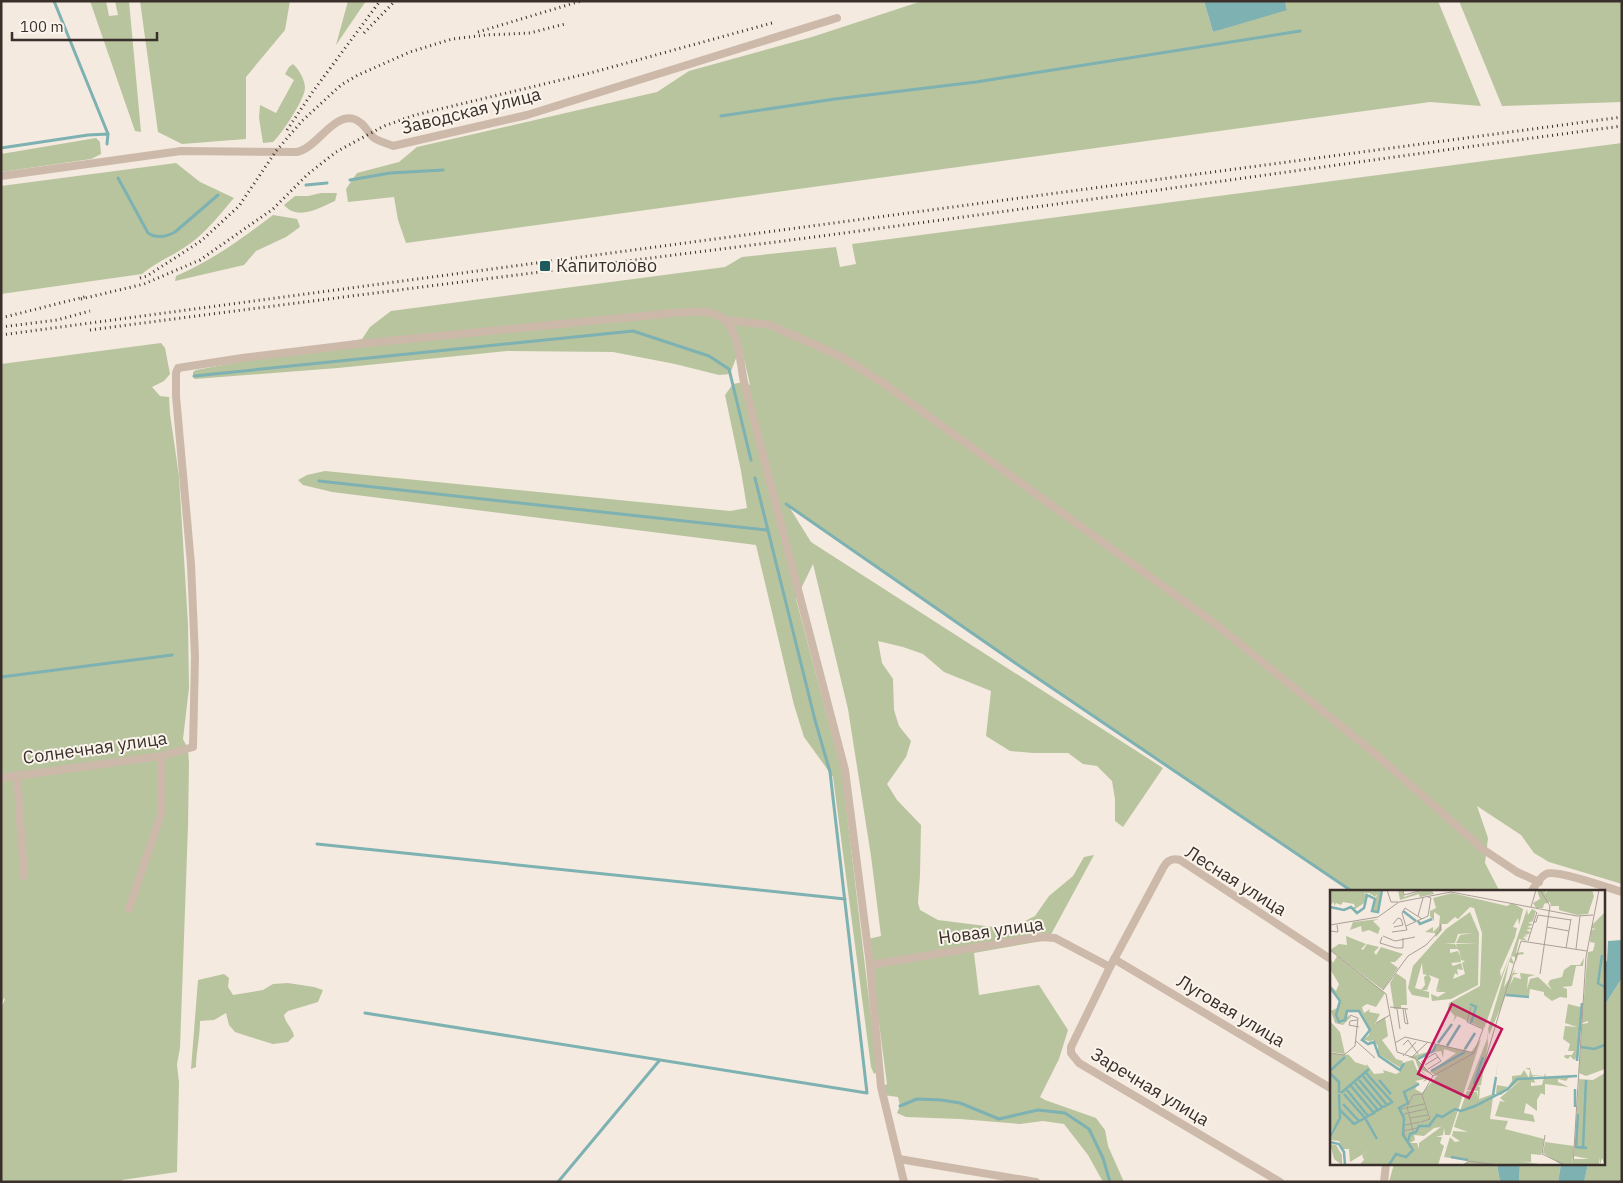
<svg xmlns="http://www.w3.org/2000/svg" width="1623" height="1183" font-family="'IBM Plex Sans',sans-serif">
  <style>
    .green { fill: #b8c49e }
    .water { fill: #7db1b2 }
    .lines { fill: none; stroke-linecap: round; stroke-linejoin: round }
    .stream { stroke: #7db1b2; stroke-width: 3 }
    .minor { stroke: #cdb9aa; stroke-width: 8 }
    .rail { stroke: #3a2f2a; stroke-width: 3; stroke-dasharray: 1 4; stroke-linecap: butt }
    .poi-dot { fill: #1e5b5d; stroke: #fbf4ec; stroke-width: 2 }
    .labels { text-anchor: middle; stroke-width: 4; stroke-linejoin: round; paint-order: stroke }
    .street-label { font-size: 18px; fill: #3a2f2a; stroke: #fbf4ec }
    .poi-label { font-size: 18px; fill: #3a2f2a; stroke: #fbf4ec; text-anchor: start }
    .inset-river { fill: none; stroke: #7db1b2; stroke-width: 2.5 }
    .inset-road { fill: none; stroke: #aa9f97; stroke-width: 1 }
    .view { fill: #c2185b; fill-opacity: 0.15; stroke: #c2185b; stroke-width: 2.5 }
    .inset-edge { fill: none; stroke: #3a2f2a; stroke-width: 2.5 }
  </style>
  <rect width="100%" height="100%" fill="#f4eadf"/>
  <g class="green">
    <path d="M90,1h16l3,15 9,-1 -3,-14h14l12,131 -6,-1z"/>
    <path d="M140,1h150l-5,29 -39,47v62l-64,5 -24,-12z"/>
    <path d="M348,1h18l-30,44z"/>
    <path d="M922,1h282l9,31 74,-23 -2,-8h153l43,105 -51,-4 -1024,141 -8,-23 -4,-23 -46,5 -2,-13 11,-16 42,-11 18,-15 240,-55 32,-21 123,-34z"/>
    <path d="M1459,1h163v101l-120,4z"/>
    <path d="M293,64c6,5 12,16 12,24 0,11 -24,47 -32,54l-10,1 -4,-25 1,-13 16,8 18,-33 -9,-6 4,-7z"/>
    <path d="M96,138l4,4 1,12 -10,5 -90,13v-18z"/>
    <path d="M1622,143v741l-73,-22 -15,-9 -13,-18 -44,-29 11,32 -3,25 15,29h-147l-329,-223 -236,-164 23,37 352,226 -40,59 -8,-6v-22l-3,-18 -15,-15 -14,-2 -15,-11h-35l-23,-2 -24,-15 5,-45 -47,-19 -21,-18 -20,-7 -25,-6 4,22 11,16 1,31 5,16 12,15 -5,16 -19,27 10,16 24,25 -1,50 -2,28 2,7 18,10 71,9 26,-13 14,-20 24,-20 11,-19 10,-2 -46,85 -74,13 5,42 60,-10 29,45 -9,29 -19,38 5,3 51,18 9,12 3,16 16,36h-21l-15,-27 -24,-31 -21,-3 -23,3 -60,-5 -54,-2 -9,-4 3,-7 -2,-9 -15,-2 -2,-8 6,-3 -19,-145 13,-3 -10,-80 -23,-147 -35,-145 -17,35 46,173 35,295v5l-3,2 -3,-7 -38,-290 -29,-40 -10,-32 -38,-160 -424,-53 -29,-7 -5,-5 9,-5 18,-4 405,40 17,-3 -6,-37 -16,-76 8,-11 11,-2 6,3 -9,-40 -11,29 -11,1 -44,-11 -62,-12 -106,-1 -169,17 -143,11 -2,-2v-5l3,-2 166,-31 8,-12 21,-16 334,-44 17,-10 94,-10 4,20 16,-3 -4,-20z"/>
    <path d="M176,163l24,19 34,16c-14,16 -28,35 -46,47 -15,11 -32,17 -46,29l-141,20v-108z"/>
    <path d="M321,193h16l-2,8c-16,7 -37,20 -51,4l11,-9h13z"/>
    <path d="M273,215l24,4 3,8 -14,10 -30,14 -12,14 -69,16 1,-5c37,-16 65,-37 97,-61z"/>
    <path d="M161,343l4,5 5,26 -6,7 -12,6 8,9 9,1 1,17 9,62 9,148 1,64 -6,51 5,10 1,14 -1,63 -8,222 -3,16 2,19 -2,89 -55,8 -1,2h-120v-174l4,-9 -1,-1 -3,7v-641z"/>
    <path d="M224,974l5,4 -1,9 5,8 30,-5 10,-6 15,-1 26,4 9,3 -5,12 -30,9 -4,4c1,8 8,12 10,21l-6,6 -15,2 -26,-8 -12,-4 -6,-7 -3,-12 -12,7 -14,1c0,16 -4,31 -4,46l-5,2 7,-89z"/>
    <path d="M1622,978v204h-38l4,-18h16v-158z"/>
    <path d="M1394,1164h103l3,18h-111z"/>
    <path d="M1520,1164h41l-3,18h-39z"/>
  </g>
  <g class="water">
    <path d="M1204,1h81l2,9 -74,22z"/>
    <path d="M1622,940v38l-18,28v-43l3,-2 1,-20z"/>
    <path d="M1497,1164h23l-1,18h-19z"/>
    <path d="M1561,1164h27l-4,18h-26z"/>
  </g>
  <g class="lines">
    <g class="stream">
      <path d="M54,1l54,133"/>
      <path d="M721,116l114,-17 141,-17 324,-51"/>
      <path d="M1,148l87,-13 20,-1 -1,10"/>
      <path d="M118,178l30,55c9,6 18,4 27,-1l43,-37"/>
      <path d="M350,180l40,-7 53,-3"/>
      <path d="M306,185l21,-2"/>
      <path d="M194,376l439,-45 76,25 20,13 22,91"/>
      <path d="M319,481l448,49"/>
      <path d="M786,504l238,165 329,223"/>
      <path d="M1,677l171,-22"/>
      <path d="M317,844l528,55"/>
      <path d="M365,1013l502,80 -37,-321 -15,-52 -60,-242"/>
      <path d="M900,1106l17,-7 24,1 19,3 39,16 39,-9 27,3 24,16 14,29 7,24"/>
      <path d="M558,1182l101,-121"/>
    </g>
    <g class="minor">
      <path d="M1,176l180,-25 116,1c20,-4 36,-39 57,-33 10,3 13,13 20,19 6,4 13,5 19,8l134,-31 310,-97"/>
      <path d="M726,320l44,5 70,31 43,27 335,243 155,126 111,98 33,22 22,10"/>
      <path d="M17,775l7,101"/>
      <path d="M1,778l160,-22 32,-9 2,-90 -4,-93 -15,-168v-23l2,-5 64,-10 115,-14 316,-31c12,0 26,-3 38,0 29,6 28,46 33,69l101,388 25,195 11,122 23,95"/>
      <path d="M1531,892c4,-6 9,-15 15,-18 9,-5 63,14 76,18"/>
      <path d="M129,909l32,-95v-58"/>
      <path d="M1114,959l218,130"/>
      <path d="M870,965l169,-28 16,1 55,29"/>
      <path d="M899,1159l137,23"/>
      <path d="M1280,1182l-201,-119 -8,-10v-6l39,-80 53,-99c4,-8 9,-10 17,-8l152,100"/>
      <path d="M1384,1182l2,-18"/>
    </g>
    <g class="rail">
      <path d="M478,32l103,-31"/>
      <path d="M364,33l31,-32"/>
      <path d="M287,130l27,-40 66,-89"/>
      <path d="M140,278l7,-2 54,-35 38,-35 37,-55 26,-30 39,-36 17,-10 52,-23 42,-13 34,-4 44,-2 35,-9"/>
      <path d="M81,299l63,-15 56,-24 73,-51 35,-35 28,-22 48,-26 31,-11 179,-43 178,-49"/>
      <path d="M1,318l87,-22"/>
      <path d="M1,327l56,-7 33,-9"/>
      <path d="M90,330c226,-30 452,-58 678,-87 285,-37 569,-79 854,-117"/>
      <path d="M1,335l1621,-218"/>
    </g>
  </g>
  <rect class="poi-dot" x="539" y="260" width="12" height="12" rx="2.5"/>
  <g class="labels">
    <g class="street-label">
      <text transform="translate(471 111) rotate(-14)" y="6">Заводская улица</text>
      <text transform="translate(95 748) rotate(-8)" y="6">Солнечная улица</text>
      <text transform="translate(1236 881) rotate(32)" y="6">Лесная улица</text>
      <text transform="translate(991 931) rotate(-8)" y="6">Новая улица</text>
      <text transform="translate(1231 1011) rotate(31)" y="6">Луговая улица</text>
      <text transform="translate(1150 1087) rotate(31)" y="6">Заречная улица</text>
    </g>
    <g class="poi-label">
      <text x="556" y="272">Капитолово</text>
    </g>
  </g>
  <g transform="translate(1330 890)">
    <rect width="275" height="275" fill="#f4eadf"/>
    <path d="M0,0h51l-2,21 -6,-1 4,-16 -2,3 -4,-3v3l-1,-4h-7l4,1 -3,9 -9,6 -7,-2h7l-1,-3 -11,-2 -2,3 -5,-2 -2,3v-4l-4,3v-9h11h-11zM68,0h5l1,7 20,-7h8l2,4 -14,3 -1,-3 -19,6zM207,0h10l-4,5 6,-5h43l2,6 -6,18 -11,1 -18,-5v-4h-8l-1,-4 -6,2 -1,4h-7l-3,-5 7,-4zM122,3l55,13 5,-3 11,6 1,-3 -5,19 -1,-7 -5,9 4,1 -2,9 -15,34 1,6 9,-22 -26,74 -27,-13 -4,6 2,-6 -7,-7 1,-6 31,-17 2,-53 -8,-25 -4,-1 -12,12 -3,-2 -8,7h-6l1,6 -6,7 -1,-4 -10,-1 8,-5v5l6,-6 1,-10 -6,-4v9l-4,-5v-5l6,-3 -3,-10zM197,19l1,6 4,-6 4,2 -3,10 -5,2 4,1v1l-5,2 5,1 -1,1 -5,1 4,2 -1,2 -5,1 4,1 -5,1 4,4 -8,-2 -3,14 7,-1 1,2 -6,1 -2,7 -1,-5 -4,-1 3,8 -5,-2 -5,25 11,-18 -1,4h5l-6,2 -3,10 4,-8 7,2 -1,-6 15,2 -7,2 -1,12 3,-10 8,-2 14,13 -4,-6 2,-4 12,-3 2,-7 7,-5h9l4,-7 -1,8h-7l-4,20 -10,1 5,2v9l-7,-1 -8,4 -8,-6v-3l-14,-3 -1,7 -23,-1 -17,40 -1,-6 15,-50zM140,22l9,21 -1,52 -27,14 -19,2 -1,-7 7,3 8,-5h-10l4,-3 -4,2 3,-12 -10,-4 2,4 -4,11h-6l4,-5 -1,-8 3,-2 -4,-1 -1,-11 -7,25 14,4v6l-17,-3 -4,-7 5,-22 33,-37zM142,43l-12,2 -4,8 21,1h-21l2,6 7,1 -6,-1 2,10 4,1 -3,2 3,11 -12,5 2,-6 3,2 -1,-6 6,1 -2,-7 -8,3 -2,-3 10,-1 -1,-6 -2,-5 -8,2v-4h8l-3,-5 -11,-1h11l3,-9zM275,22v74l-6,-4v-4l-1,5 7,5v81l-19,7 -7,-3 3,-49 6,-1v-2l-6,2 5,-62 1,-9 5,-1 2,-8 -5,-1 1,-12 5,-1 -5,-1 2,-4zM49,29l-6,2 7,7 -2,6 -9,-4 -7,2 -1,-6 -11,4 3,-8zM16,46l20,8 -5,5 2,1 4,-6 12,3 -5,5 2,3 5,-8 22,7 -8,8h-5l8,6 -15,22 -53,-40 9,-6 8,1zM7,66l48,37 -9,14 -9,-3 -5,3 2,6 6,-4 -1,3 11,2 -5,10 10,-7 3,19 -6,4 14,19 7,2 -2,7 -23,-14v-8l-5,-6 -5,3 2,-2 -7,-1 6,-5 1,-7 -9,-16 1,6 -3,-6 -12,-1 -3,9h-7l5,3 3,-2 2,-8v4l2,-2 2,2 -8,8 -8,-2 -4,-12 6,-3 2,-7 -9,-11v-5l6,6 3,-7 -9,-15v-12l3,6zM66,83l10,7 1,25h-6v4h-7l-4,-26zM252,113l-4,54 -4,3 -4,-4 -2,3 -4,-2 1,-2h4l-1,3 1,-3h3l2,-4h-6l2,-7 -7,-5 2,-13 12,1 -12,-4 3,-19 12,3zM0,131l10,11 5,22 -15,-2zM157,141l1,13 -7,41 -4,1 3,1 -1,12 14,-5 6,-40 -9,65 18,2 -3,8 39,10 -3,16 -10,-1v8l-12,-1 27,4h-82l5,-4 -25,-4 6,-20 5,5 5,-1 -8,-5 1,-5 15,1 -14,-5 5,-15 9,-3 -8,2 7,-20 10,1 1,6v-7l-11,-1 20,-51zM146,142l-11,18 6,2 10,-13 -31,96h-5l-1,-7 -1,7 -7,2h6l-2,6 4,3 -6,19h-79l5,-5 -2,-5 11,-7 -23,14 -1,-13h-6l-4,-8 -9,-1 10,-21 -10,14v-80l19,2 6,7 12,4 -1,-3 8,11 10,-1 -1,-3 13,4 4,-2 -20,-14 20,12 5,-8 8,-2 4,10 10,8v2l-4,2 2,-3 -10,2 4,2 -4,6 7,4 15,-17 -7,-4 26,-19 -12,-4 -1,9 -2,-7 -14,2 -9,7 13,14 -11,-5 7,7 -8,-6 -4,-11 -7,-2 24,-6 4,-7 27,6zM111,237l-22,16v6l-2,-6h-7l5,-3 -1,-5 10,1 10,-8zM195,178h5l2,7 11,1h-10l2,7 -4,-1v4l11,-1 3,-12 1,4 7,1 17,-2 -4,5 -8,-2v3l11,5 -24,-3v11l-4,-2 -4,7v11l-11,-8 -2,10 9,2 2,7 -40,-6 5,-15 5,1 -5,-4 23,-20 -22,17 -5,-2 1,-8 11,2 4,-6v-5l9,-1 3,-5 5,8 1,-8zM275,183v92l-3,-7 -2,7 -1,-8v8h-25v-6h15l-15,-3 5,-77 14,1zM215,252l29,4 -2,19 -12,-1 -17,-11zM0,254l6,1 6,10v10l-8,-6z" fill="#b8c49e" fill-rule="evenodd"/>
    <path class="inset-river" d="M0,17l14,3 7,-3 6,6 7,-5 3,-13 8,4 -3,12 6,1 4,-22M73,21l13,10M88,31l2,3 12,-5M272,65l-4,28 7,4M0,97l10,14 -4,14 3,7 6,-2 2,-9h12l11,19 -8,10 6,4 6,-2 5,14 21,14 4,-7M176,105l23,2M140,114l6,3 -5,16M108,153l14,-19M117,156l13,-21M251,157l13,2 11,-4M135,159l10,-16M88,169l15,-8 3,-6M247,171l5,-58M0,181l15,-14M101,181l34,-19M0,183l9,9v11M36,183l27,30M33,186l24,29 4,-2M29,190l23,27 4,-1M49,190l12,14M25,193l23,27 4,-2M144,194l9,-27M21,196l23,27 3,-3M17,200l21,26 6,-3M11,203l28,-24M14,204l21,24 2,-1M163,205l3,-18M13,214l16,17M245,217v-18M10,220l14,14 11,-6 12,21M248,224l-2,33 11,1M0,247l10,-19 -1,-24M78,251l2,-7 6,-2 3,-6h10l8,-11 5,2 13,-8 6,2 14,-5 33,-17 9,-10 60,-3M0,252l9,2 5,8 1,13M253,258l3,-68M121,267l17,3M59,275l7,-11 10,3 7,-7 -10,-15 1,-17 -5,-10 9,-5 -4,-11 15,-8"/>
    <path class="inset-road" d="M57,0l4,12h7M73,0l1,5 19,-5M201,17l5,-17M75,18l17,11M88,26l5,-18M203,32h3l2,-7 33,5M63,34l5,-6 3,1 2,6 -9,2M0,35l48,-8 21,-15 52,-10 126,24 16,-1M76,36l22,-10 3,-18 -3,-1M217,37l22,4M0,41l8,1 -1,-7M62,42l15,-2 -5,-17 3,-5M53,46l12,5 20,-4M52,47l-2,6 16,5h7v-10M198,51l9,-29M236,58l5,-29M246,59l4,-33M0,60l56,44 11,58 18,6 18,18 -11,19 8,24 -9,3M210,84l10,-68 -10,-16M53,100l25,-34 18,-11 14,-15 1,-6M60,117l18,2M67,119l3,20M73,119l2,14 3,1 -3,-15M27,130l-7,1 -1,4 10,2M46,133l14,-8M26,151l19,17M65,153l10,-6 69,16 9,-24 -16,-7 4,-15M73,155l5,-5 10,14M0,163l14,2 11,-9 3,-28 -8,-3M73,166l13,-14M82,167l16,-15M91,172l14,-9 3,4M154,174l37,-123 66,10M95,175l13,-8M98,179l13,-8 -3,-4M103,186l41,-23M71,219l23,-5M74,224l22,-5M80,228l18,-3M75,235l15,-3M83,241l-6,-24 6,-12 9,-1M215,245l-3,19 23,11M76,248l-3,-7 14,-3M133,275l6,-4 28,4M243,275l13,-208 13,-67"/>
    <path class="view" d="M122,114l50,25 -33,69 -51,-24z"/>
    <rect width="275" height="275" class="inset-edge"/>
  </g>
  <rect width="1623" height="1183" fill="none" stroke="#3a2f2a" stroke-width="5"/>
  <path d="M12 32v8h145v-8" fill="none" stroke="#3a2f2a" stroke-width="2.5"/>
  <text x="20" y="32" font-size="15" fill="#3a2f2a" stroke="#fbf4ec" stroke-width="4" paint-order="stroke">100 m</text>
</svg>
